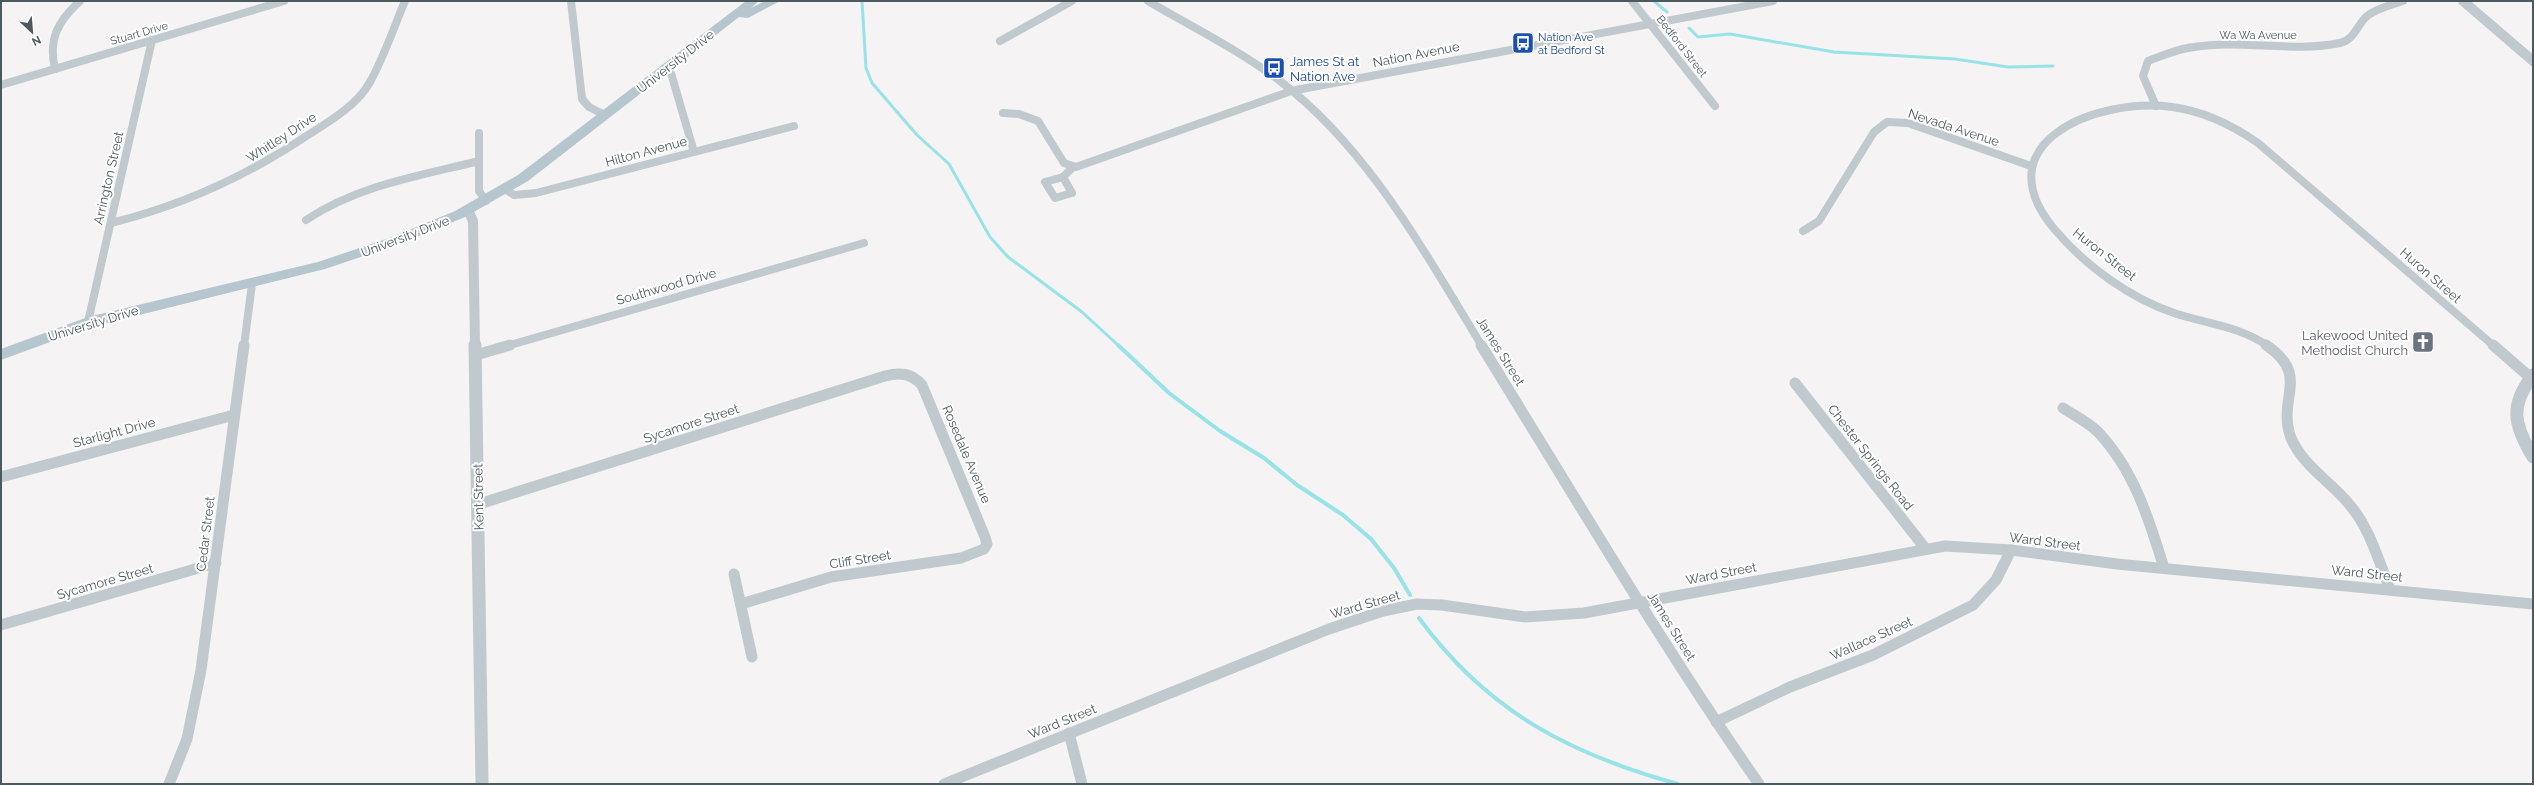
<svg xmlns="http://www.w3.org/2000/svg" width="2534" height="785" font-family="Raleway,sans-serif">
  <style>
    .lines { fill: none; stroke-linecap: round; stroke-linejoin: round }
    .stream-far1 { stroke: #97e3e7; stroke-width: 3 }
    .stream { stroke: #97e3e7; stroke-width: 4 }
    .minor-far1 { stroke: #c0c9ce; stroke-width: 8 }
    .minor { stroke: #c0c9ce; stroke-width: 11 }
    .tertiary-far1 { stroke: #c0c9ce; stroke-width: 10 }
    .tertiary { stroke: #c0c9ce; stroke-width: 13 }
    .primary { fill: #b5c6cf; fill-rule: evenodd }
    .labels { text-anchor: middle; stroke-width: 4; stroke-linejoin: round; paint-order: stroke }
    .far-street-label { font-size: 11px; fill: #4c595f; stroke: #fff }
    .far-transit-label { font-size: 11px; fill: #164399; stroke: #fff; text-anchor: start }
    .street-label { font-size: 13px; fill: #4c595f; stroke: #fff }
    .transit-label { font-size: 13px; fill: #164399; stroke: #fff; text-anchor: start }
    .worship-label { font-size: 13px; fill: #5b616d; stroke: #fff; text-anchor: end }
  </style>
  <rect width="100%" height="100%" fill="#f5f3f3"/>
  <g class="lines">
    <g class="stream-far1">
      <path d="M862,1l4,67 6,15 45,52 32,29 41,73 18,20 74,55 37,34"/>
      <path d="M1654,1l13,11"/>
      <path d="M1689,28l9,9 32,-3 104,18 121,7 53,8 45,-1"/>
    </g>
    <g class="stream">
      <path d="M1118,345l51,48 51,38 44,27 33,27 46,30 28,24 23,29 16,27"/>
      <path d="M1419,618c68,93 150,136 259,166"/>
    </g>
    <g class="minor-far1">
      <path d="M571,1l11,98 7,8 16,8"/>
      <path d="M1148,1c44,26 91,49 132,80 88,67 145,172 202,265"/>
      <path d="M1632,1l83,105"/>
      <path d="M1000,41l72,-40"/>
      <path d="M666,67l5,6 23,79"/>
      <path d="M55,69c-7,-30 3,-48 25,-68"/>
      <path d="M1,85l283,-84"/>
      <path d="M2156,106l-13,-30 5,-15c15,-6 30,-12 46,-14 48,-8 98,6 146,-4 14,-3 17,-18 27,-27 10,-8 24,-11 36,-15"/>
      <path d="M1003,113l16,1 19,7 26,42 12,4 215,-76 482,-90"/>
      <path d="M479,133v58l7,10"/>
      <path d="M1063,177l9,16 -17,5 -10,-16z"/>
      <path d="M1063,177l10,-10"/>
      <path d="M505,189l9,6 22,-2 258,-67"/>
      <path d="M306,220c53,-35 113,-44 173,-59"/>
      <path d="M111,223c74,-18 138,-48 200,-90 21,-13 47,-29 59,-51 14,-25 24,-55 35,-81"/>
      <path d="M1803,231l16,-10 55,-89 13,-10 21,1 123,43"/>
      <path d="M88,322l64,-282"/>
      <path d="M244,346l8,-62"/>
      <path d="M507,346l357,-103"/>
      <path d="M2268,346c-29,-20 -61,-22 -94,-33 -44,-15 -87,-46 -118,-82 -76,-88 41,-134 116,-124 32,4 60,18 86,36l236,203"/>
    </g>
    <g class="minor">
      <path d="M1481,345c91,147 179,297 278,439"/>
      <path d="M2266,345c46,31 10,53 25,93 12,28 39,43 58,66 21,24 29,56 41,85"/>
      <path d="M2493,345l38,33"/>
      <path d="M476,355l34,-10"/>
      <path d="M1795,383l130,165"/>
      <path d="M2063,408c12,8 25,14 35,24 36,38 51,87 66,136"/>
      <path d="M1,477l233,-62"/>
      <path d="M479,504l406,-128c15,-4 26,-3 37,9l63,152 2,7 -3,5 -23,9 -130,19 -90,27"/>
      <path d="M734,574l18,83"/>
      <path d="M1,625l215,-62"/>
      <path d="M1716,722l74,-35 83,-32 100,-50 23,-25 15,-30"/>
      <path d="M1069,733l13,51"/>
      <path d="M169,784l18,-45 14,-69 43,-325"/>
      <path d="M944,784l385,-155 54,-18 34,-7 25,1 83,12 59,-4 361,-67 66,4 106,14 416,40"/>
    </g>
    <g class="tertiary-far1">
      <path d="M2463,1l70,60"/>
      <path d="M468,210l5,11 2,125"/>
    </g>
    <g class="tertiary">
      <path d="M475,345l7,439"/>
      <path d="M2533,375c-24,31 -19,50 0,82"/>
    </g>
    <path class="primary" d="M746,1h13l-8,7 14,-7h15l-32,17 -9,-1 -211,164 -63,36 -63,26 -77,26 -234,58 -90,33v-11l87,-32 230,-55 74,-25 63,-26 63,-36z"/>
  </g>
  <defs>
    <g id="bus-square" transform="scale(1.15)"><rect x="-9" y="-9" width="18" height="18" rx="4" fill="#1a4fb4" stroke="#fff"/><path d="M-5-6H5V4H4V6H2V4H-2V6H-4V4H-5ZM-3.5-4V0h7V-4ZM-3.5 1.2v1.5H-2V1.2ZM2 1.2v1.5H3.5V1.2Z" fill="#fff"/></g>
    <g id="church-square" transform="scale(1.15)"><rect x="-9" y="-9" width="18" height="18" rx="4" fill="#6b7280" stroke="#fff"/><path d="M-1.2-6h2.4v3.5h3.3v2.4h-3.3V6h-2.4V-.1h-3.3v-2.4h3.3Z" fill="#fff"/></g>
  </defs>
  <g fill-rule="evenodd">
    <use href="#bus-square" x="1523" y="43"/>
    <use href="#bus-square" x="1274" y="68"/>
    <use href="#church-square" x="2423" y="342"/>
  </g>
  <g class="labels">
    <g class="far-street-label">
      <text transform="translate(139 33) rotate(-16)" y="4">Stuart Drive</text>
      <text x="2258" y="39">Wa Wa Avenue</text>
      <text transform="translate(1682 46) rotate(52)" y="4">Bedford Street</text>
    </g>
    <g class="far-transit-label">
      <text x="1538" y="41">Nation Ave<tspan x="1538" dy="13">at Bedford St</tspan></text>
    </g>
    <g class="street-label">
      <text transform="translate(1416 54) rotate(-11)" y="5">Nation Avenue</text>
      <text transform="translate(675 61) rotate(-38)" y="5">University Drive</text>
      <text transform="translate(1954 127) rotate(18)" y="5">Nevada Avenue</text>
      <text transform="translate(281 137) rotate(-33)" y="5">Whitley Drive</text>
      <text transform="translate(646 151) rotate(-15)" y="5">Hilton Avenue</text>
      <text transform="translate(108 178) rotate(-77)" y="5">Arrington Street</text>
      <text transform="translate(405 236) rotate(-21)" y="5">University Drive</text>
      <text transform="translate(2105 254) rotate(38)" y="5">Huron Street</text>
      <text transform="translate(2431 275) rotate(41)" y="5">Huron Street</text>
      <text transform="translate(666 286) rotate(-16)" y="5">Southwood Drive</text>
      <text transform="translate(93 323) rotate(-17)" y="5">University Drive</text>
      <text transform="translate(1501 351) rotate(58)" y="5">James Street</text>
      <text transform="translate(691 423) rotate(-18)" y="5">Sycamore Street</text>
      <text transform="translate(114 432) rotate(-15)" y="5">Starlight Drive</text>
      <text transform="translate(967 454) rotate(67)" y="5">Rosedale Avenue</text>
      <text transform="translate(1871 457) rotate(52)" y="5">Chester Springs Road</text>
      <text transform="translate(478 497) rotate(-91)" y="5">Kent Street</text>
      <text transform="translate(205 534) rotate(-83)" y="5">Cedar Street</text>
      <text transform="translate(2045 541) rotate(7)" y="5">Ward Street</text>
      <text transform="translate(860 559) rotate(-9)" y="5">Cliff Street</text>
      <text transform="translate(1721 573) rotate(-11)" y="5">Ward Street</text>
      <text transform="translate(2367 573) rotate(6)" y="5">Ward Street</text>
      <text transform="translate(105 581) rotate(-16)" y="5">Sycamore Street</text>
      <text transform="translate(1365 604) rotate(-16)" y="5">Ward Street</text>
      <text transform="translate(1672 626) rotate(58)" y="5">James Street</text>
      <text transform="translate(1871 638) rotate(-24)" y="5">Wallace Street</text>
      <text transform="translate(1062 721) rotate(-22)" y="5">Ward Street</text>
    </g>
    <g class="transit-label">
      <text x="1290" y="66">James St at<tspan x="1290" dy="15">Nation Ave</tspan></text>
    </g>
    <g class="worship-label">
      <text x="2408" y="340">Lakewood United<tspan x="2408" dy="15">Methodist Church</tspan></text>
    </g>
  </g>
  <rect width="2534" height="785" fill="none" stroke="#4c595f" stroke-width="4"/>
  <g transform="translate(32 32) rotate(154)" stroke="#ffffff" stroke-width="3" paint-order="stroke">
  <path d="M0-3L7 15L0 10L-7 15Z" fill="#4c595f"/>
  <text y="-6" font-size="11" font-weight="bold" text-anchor="middle" fill="#4c595f">N</text>
  </g>
</svg>
